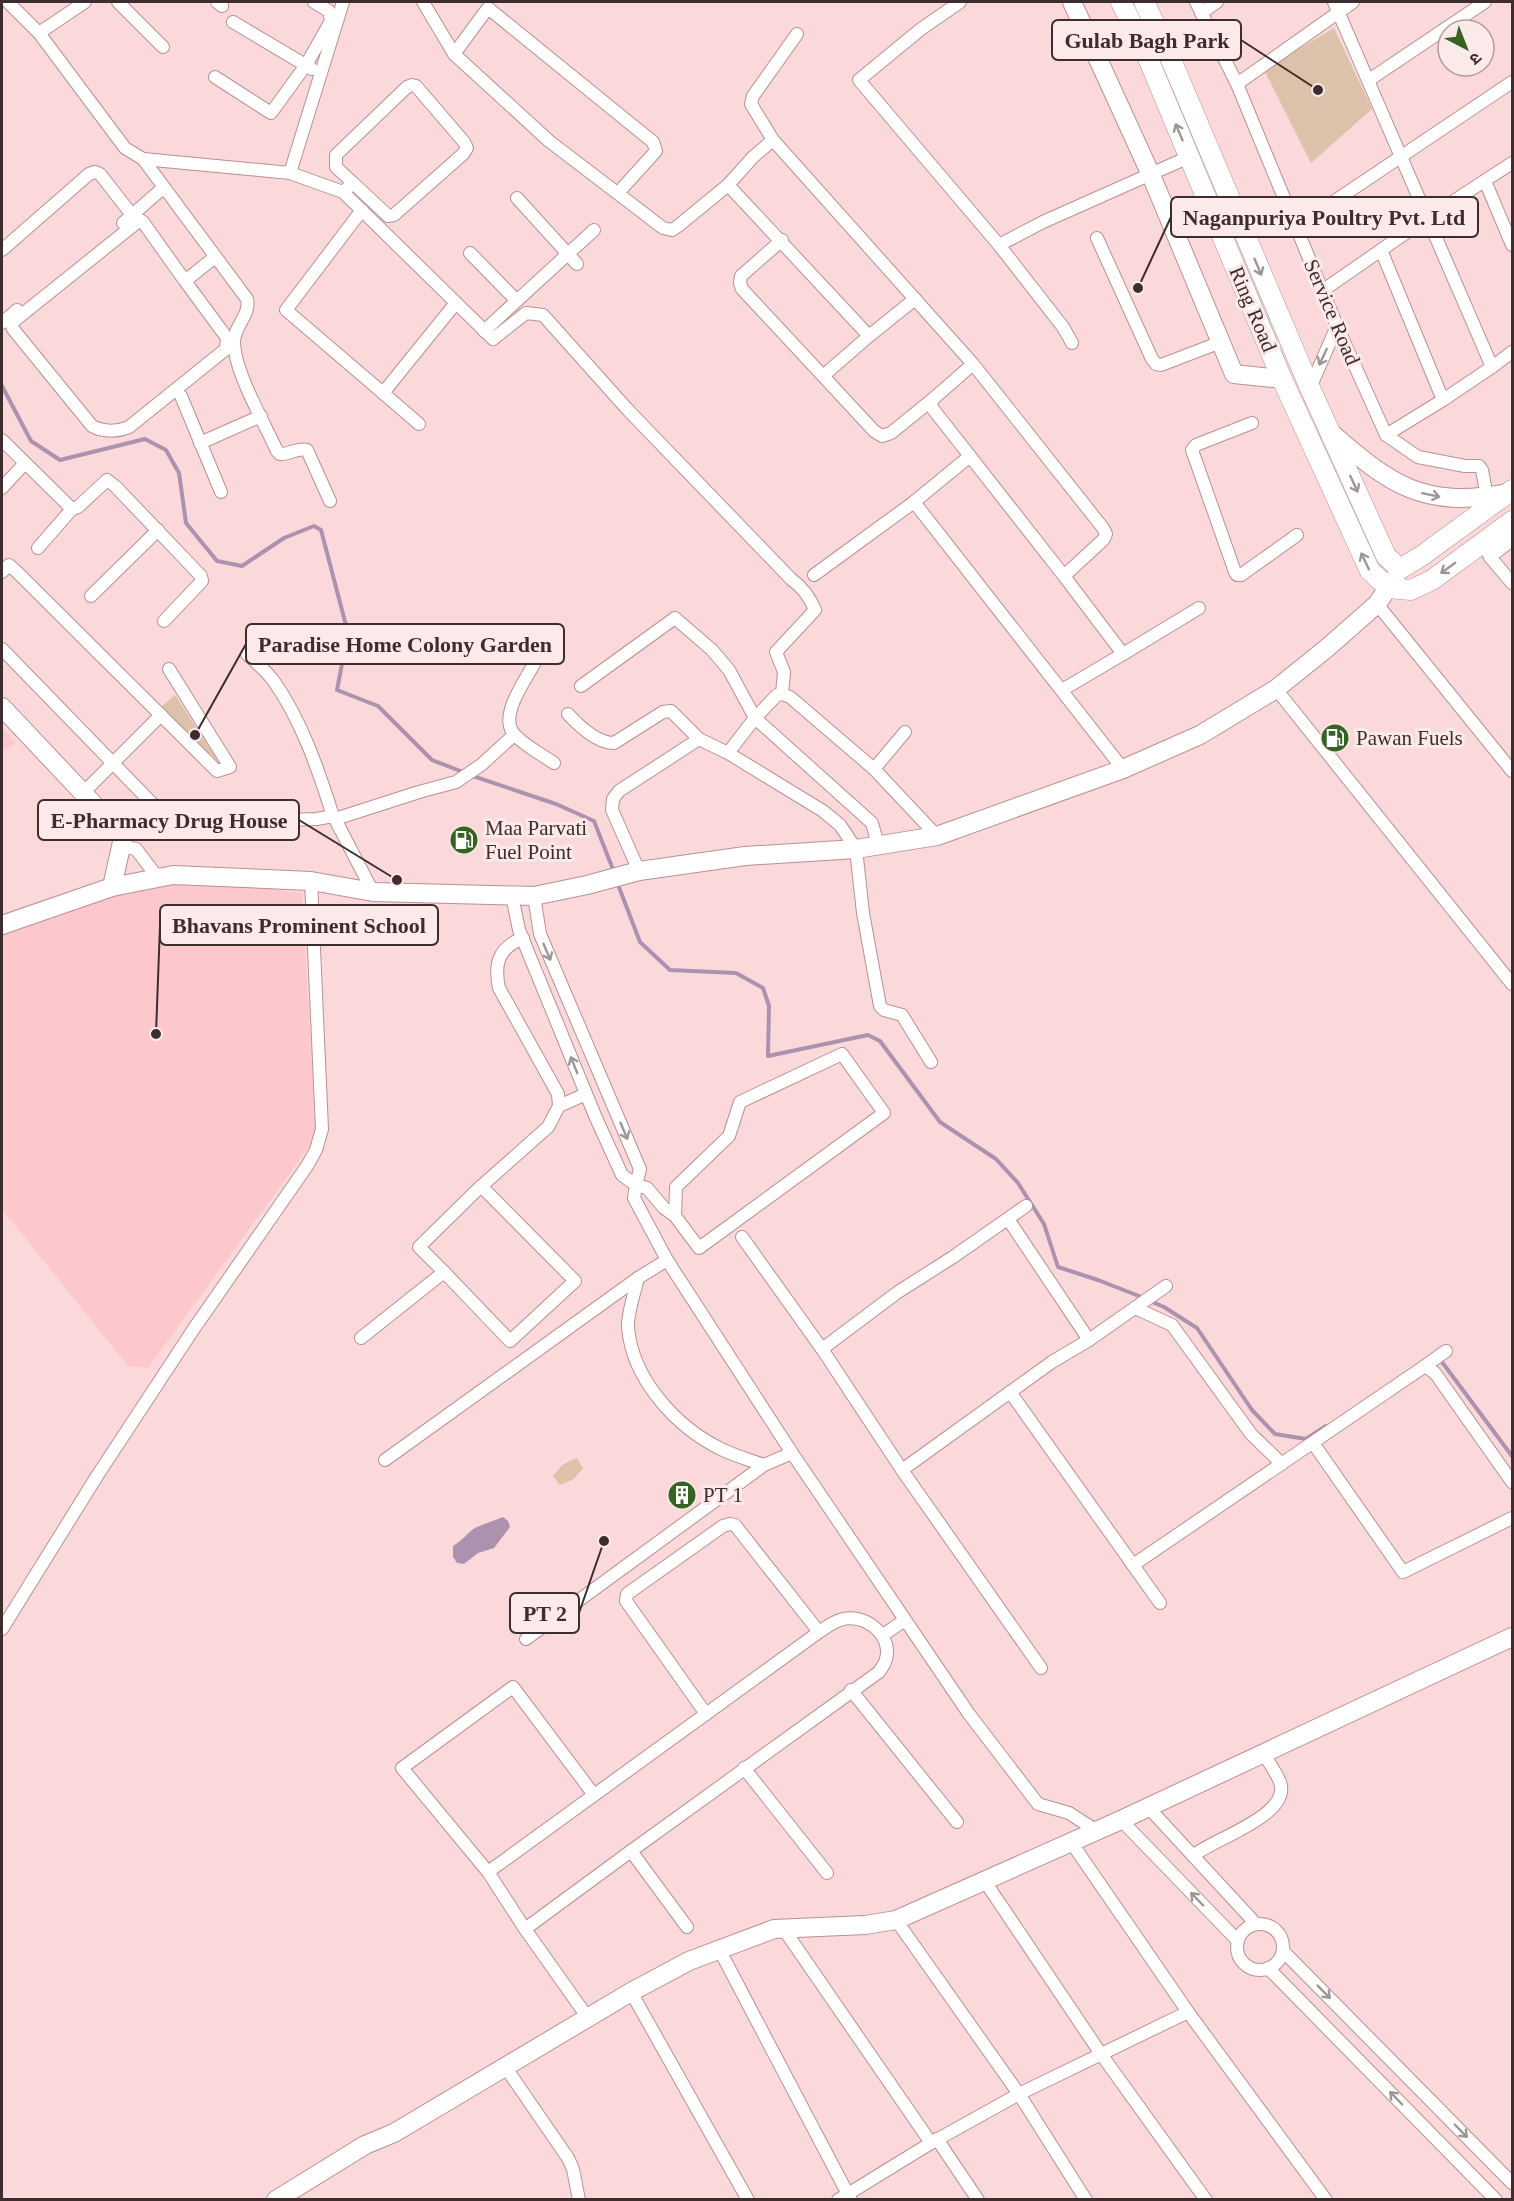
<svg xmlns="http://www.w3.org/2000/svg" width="1514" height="2201" font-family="'Times New Roman','Noto Sans Devanagari',serif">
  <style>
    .built { fill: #fcc8cc }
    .green { fill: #dcc2ab }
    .water { fill: #ad92af }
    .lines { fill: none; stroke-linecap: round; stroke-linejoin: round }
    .stream { stroke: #ad92af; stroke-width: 4 }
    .street-casing { stroke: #b99093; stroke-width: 14 }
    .secondary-casing { stroke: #b99093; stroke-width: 20 }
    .primary-casing { stroke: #b99093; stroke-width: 21 }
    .street { stroke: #fff; stroke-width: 12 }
    .secondary { stroke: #fff; stroke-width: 18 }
    .primary { stroke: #fff; stroke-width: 20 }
    .oneway { stroke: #9e9696 }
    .labels { text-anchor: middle; stroke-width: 6; stroke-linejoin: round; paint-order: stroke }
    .street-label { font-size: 21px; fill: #3d2d2e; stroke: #fceaeb }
    .poi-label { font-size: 21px; fill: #3d2d2e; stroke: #fceaeb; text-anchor: start }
    .leader { fill: none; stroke: #3d2d2e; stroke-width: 2 }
    .callout-dot { fill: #3d2d2e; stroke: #fceaeb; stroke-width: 2 }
    .callout { fill: #fceaeb; stroke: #3d2d2e; stroke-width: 2 }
    .callout-label { font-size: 22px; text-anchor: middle; font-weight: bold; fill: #3d2d2e }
  </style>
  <rect width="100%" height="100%" fill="#fbd8da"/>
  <g class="built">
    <path d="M2,728l14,15 -14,8z"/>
    <path d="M162,879l64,4 76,10 14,244 -168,231 -20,-2 -126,-157v-278z"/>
  </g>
  <g class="green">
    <path d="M1334,28l38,81 -61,54 -47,-93z"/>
    <path d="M175,695l43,66 -59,-52z"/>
    <path d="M577,1458l6,10 -9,11 -14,6 -7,-9 9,-11z"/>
  </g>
  <path class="water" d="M503,1517l5,4 2,6 -16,21 -16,5 -14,11 -7,-1 -4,-6v-11c8,-5 12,-10 19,-16 3,-3 24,-10 31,-13z"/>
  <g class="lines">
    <g class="stream">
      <path d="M2,386l29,55 29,19 85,-21 21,11 13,23 7,50 31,38 25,5 42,-28 30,-12 7,4 27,103 -11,57 41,16 54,54 31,12"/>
      <path d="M470,775l86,29 38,17 20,51"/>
      <path d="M617,882l23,60 30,28 66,3 27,15 6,18 -1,50 100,-21 12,6 60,81 56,37 22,24 26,41 14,43 40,13 46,18"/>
      <path d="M1150,1301l14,6 33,21 55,82 23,24 31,5 20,-13"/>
      <path d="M1439,1358l73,98"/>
    </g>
    <g class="street-casing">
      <g id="street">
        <path d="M8,2l31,31 86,115 18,11 104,140c4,16 -14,28 -13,44 1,30 30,79 43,108l3,3c9,1 17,-7 27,-4l23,51"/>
        <path d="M118,2l45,45"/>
        <path d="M217,2l5,4"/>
        <path d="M423,2l31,52 34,-46 165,134 3,9 -38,42"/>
        <path d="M960,2l-39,27 -62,51 140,165 44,-23 146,-65"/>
        <path d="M1196,2l41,82 100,242 49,109 32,22 47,9h14l3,4 5,27"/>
        <path d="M1334,2l158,365 20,-15"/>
        <path d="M1201,13l16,-11"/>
        <path d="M233,22l79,47"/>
        <path d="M39,33l46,-31"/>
        <path d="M454,54l95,87 114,87 9,2 6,-4 50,-41"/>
        <path d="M215,77l56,36 35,-48 25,-44 -2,-10 -15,-9"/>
        <path d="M1369,80l116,-78"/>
        <path d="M1237,84l116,-82"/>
        <path d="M773,140l-22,-36 2,-8 44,-62"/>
        <path d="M143,159l147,14 53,19 150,147 33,-26 17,2 85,95 163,169c11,8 19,18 24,31l-39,42 8,20 -2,22"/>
        <path d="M290,173l53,-171"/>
        <path d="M1485,181l27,64"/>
        <path d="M343,192l10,-9 -17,-16v-12l71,-68 5,-2 4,1 48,56 3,6 -4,6 -69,61 -6,1 -3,-3 -32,-30"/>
        <path d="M517,198l60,66"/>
        <path d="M362,210l-76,100 97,83"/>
        <path d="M123,223l40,-35"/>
        <path d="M1296,227l216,-145"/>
        <path d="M1097,238l55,121 4,5 5,1 60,-23"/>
        <path d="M782,240l-41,36 -1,7 2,6 81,87 46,-40 -141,-151 25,-28 20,-17 200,224 130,164 3,6 -2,5 -40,37 59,78 -61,36"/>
        <path d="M999,245l64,82 9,16"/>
        <path d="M2,250l87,-76 6,-2 5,2 32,41"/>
        <path d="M470,253l46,47"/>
        <path d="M185,281l42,57 -1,11 -97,78c-12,5 -26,5 -37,-1l-79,-97 -1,-4 2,-4 126,-101 3,2 42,59 30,-24"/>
        <path d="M1322,291l59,-41"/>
        <path d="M2,323l15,-13"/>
        <path d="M484,331l110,-101"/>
        <path d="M869,336l46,-37"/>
        <path d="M973,364l-40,35 -2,5 2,5 131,167"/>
        <path d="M823,376l51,55 8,5 9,-3 42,-34"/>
        <path d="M1310,388l27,-62"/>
        <path d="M181,396l40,96"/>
        <path d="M1443,400l49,-33"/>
        <path d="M1252,423l-56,22 -4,5 43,122 2,3h4l56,-40"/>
        <path d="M419,424l-36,-31 72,-89"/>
        <path d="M1386,435l57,-35 -62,-150 48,-33 83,-54"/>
        <path d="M2,440l70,69 6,-2 29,-27 8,6 86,90 1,5 -38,40"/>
        <path d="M200,443l61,-27"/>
        <path d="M2,488l23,-25"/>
        <path d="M914,502l56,-46"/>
        <path d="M1483,543l7,14 22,26"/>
        <path d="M38,548l34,-39"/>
        <path d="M1490,557l22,-17"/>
        <path d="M2,572l7,-7 8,7 200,199 13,-4 -61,-98"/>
        <path d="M814,575l100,-73 209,267"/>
        <path d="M91,596l67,-66"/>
        <path d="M1377,604l135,167"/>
        <path d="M524,634l13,19 -2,9c-9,18 -38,55 -20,73 10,11 26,19 39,28"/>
        <path d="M2,649l172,177"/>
        <path d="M247,654c9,8 19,17 26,26 29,41 45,89 60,136"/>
        <path d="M1123,654l76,-46"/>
        <path d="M581,686l94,-68 37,32 17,20 26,48 117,105 6,22"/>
        <path d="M1276,689l236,295"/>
        <path d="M568,714c11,12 29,29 46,29l49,-31 8,-1 28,28 29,14 95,58 17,14 16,24 7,64 17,93 4,4 18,5 29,47"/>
        <path d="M728,753l27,-35 22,-23 5,-1 8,3 84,72 63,67"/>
        <path d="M874,769l31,-37"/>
        <path d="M83,793l78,-78"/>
        <path d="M335,819l38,73"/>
        <path d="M124,833l74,-10 119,-4 16,-3 2,3 84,-27 37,-10 25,-17 33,-30"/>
        <path d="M121,846l15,3 22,29"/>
        <path d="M639,871l-27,-61 1,-11 6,-8 80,-52"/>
        <path d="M512,896l7,34 77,188 26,57 14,10 4,-16 -100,-235 -6,-38"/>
        <path d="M559,1106l27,-12"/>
        <path d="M675,1216l24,32 185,-135 -42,-59 -102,48 -11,34 -53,51 -1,29 -11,-8 -17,-20 -11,-3 -2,13 33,62 125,193 177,261 69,90 31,9 28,18"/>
        <path d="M1008,1219l81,121"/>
        <path d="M742,1237l80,112 76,-57 55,-35 73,-51"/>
        <path d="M444,1272l-25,-25 58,-57 71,-63 11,-21 -1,-12 -59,-106c-5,-24 -1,-40 24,-50"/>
        <path d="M638,1278c-3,13 -11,37 -10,49 4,52 48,100 93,122 14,7 29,11 43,16"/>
        <path d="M1135,1308l37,17 79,109 31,30"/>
        <path d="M361,1338l83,-66 66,69 65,-60 -94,-95"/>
        <path d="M822,1349l80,121 139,198"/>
        <path d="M1425,1366l21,-15"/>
        <path d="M1010,1392l150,211"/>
        <path d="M1313,1443l90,129 109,-54"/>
        <path d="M385,1460l253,-182 29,-18"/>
        <path d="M902,1470l150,-108 37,-22 77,-54"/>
        <path d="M1133,1565l292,-199 10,7 77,109"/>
        <path d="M2,1629l95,-153 96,-146 114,-164 9,-16 6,-21 -11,-248"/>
        <path d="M883,1635l22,-15"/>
        <path d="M526,1639l238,-174 28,-12"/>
        <path d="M851,1690l106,132"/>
        <path d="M706,1714l-80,-113 1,-7 96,-68 7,-2 5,1 84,107"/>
        <path d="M744,1768l83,105"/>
        <path d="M594,1795l-81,-108 -111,81 86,104 37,57 106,-78"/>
        <path d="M1148,1807l108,117"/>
        <path d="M1121,1820l117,121"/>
        <path d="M1071,1842l117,170 138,188"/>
        <path d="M1193,1856c19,-17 99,-40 87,-74 -4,-10 -12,-20 -16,-29"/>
        <path d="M488,1872l331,-240c6,-4 14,-10 21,-12 23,-8 53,14 46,39 -1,4 -4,9 -7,13l-248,179 56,76"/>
        <path d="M984,1880l117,174 105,146"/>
        <path d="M896,1920l123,174 67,106"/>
        <circle cx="1260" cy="1947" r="23"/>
        <path d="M783,1928l148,215 88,-49 169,-82"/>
        <path d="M525,1929l63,89"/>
        <path d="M719,1949l132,251"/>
        <path d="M1283,1951l229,232"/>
        <path d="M1268,1968l228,232"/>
        <path d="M631,1992l117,208"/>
        <path d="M506,2068l62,90 5,11 6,31"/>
        <path d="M937,2139l41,61"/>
        <path d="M838,2200l93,-57"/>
      </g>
    </g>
    <g class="secondary-casing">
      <g id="secondary">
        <path d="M1072,2l79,173 83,199 48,5"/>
        <path d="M1329,431c62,54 93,78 179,62"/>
        <path d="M2,707l98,104 24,22 -12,54"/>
        <path d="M2,925l110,-38 61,-12 138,6 62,11 161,4 53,-11 52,-14 106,-15 111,-7 81,-13 186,-67 77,-34 76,-46 51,-41 50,-44 19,-28"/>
        <path d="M276,2200l89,-55 29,-12 237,-141 58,-31 85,-32 91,-4 31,-5 225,-100 391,-183"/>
      </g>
    </g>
    <g class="primary-casing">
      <g id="primary">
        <path d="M1121,2l21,42 140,335 88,192 19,17 22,2 21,-10 80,-59"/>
        <path d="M1144,2l20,41 146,345 76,168 14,13 20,-12 92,-67"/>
      </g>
    </g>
    <use href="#street" class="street"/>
    <use href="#secondary" class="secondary"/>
    <use href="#primary" class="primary"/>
  </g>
  <defs><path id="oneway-shaft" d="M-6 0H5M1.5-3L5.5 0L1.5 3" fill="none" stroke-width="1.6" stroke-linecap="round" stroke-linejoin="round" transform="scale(1.5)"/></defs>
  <g class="oneway">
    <use href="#oneway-shaft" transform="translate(1179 132) rotate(-113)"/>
    <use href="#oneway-shaft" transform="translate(1258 267) rotate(67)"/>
    <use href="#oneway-shaft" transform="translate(1323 357) rotate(115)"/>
    <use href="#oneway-shaft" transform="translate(1354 484) rotate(65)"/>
    <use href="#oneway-shaft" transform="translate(1431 495) rotate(12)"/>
    <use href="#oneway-shaft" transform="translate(1365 561) rotate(-115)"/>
    <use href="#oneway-shaft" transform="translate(1448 568) rotate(144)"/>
    <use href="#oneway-shaft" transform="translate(547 952) rotate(67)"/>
    <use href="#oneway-shaft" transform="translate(574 1065) rotate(-112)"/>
    <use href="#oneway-shaft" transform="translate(624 1131) rotate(67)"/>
    <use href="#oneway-shaft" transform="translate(1197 1899) rotate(-134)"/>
    <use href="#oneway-shaft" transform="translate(1324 1992) rotate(45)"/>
    <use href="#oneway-shaft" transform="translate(1396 2098) rotate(-134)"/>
    <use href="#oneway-shaft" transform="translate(1461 2131) rotate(46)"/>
  </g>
  <defs>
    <g id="fuel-disc" transform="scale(1.5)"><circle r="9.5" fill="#356322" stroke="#fceaeb"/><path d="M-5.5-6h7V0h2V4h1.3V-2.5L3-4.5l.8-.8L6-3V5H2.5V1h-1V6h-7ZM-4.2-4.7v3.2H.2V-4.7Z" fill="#fff"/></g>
    <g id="building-disc" transform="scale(1.5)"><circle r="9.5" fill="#356322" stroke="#fceaeb"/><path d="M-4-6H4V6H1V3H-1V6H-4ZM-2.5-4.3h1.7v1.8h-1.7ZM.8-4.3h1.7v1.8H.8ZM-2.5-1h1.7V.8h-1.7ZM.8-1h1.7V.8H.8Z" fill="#fff"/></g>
  </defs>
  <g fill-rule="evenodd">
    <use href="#fuel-disc" x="1335" y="738"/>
    <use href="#fuel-disc" x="464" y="840"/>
    <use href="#building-disc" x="682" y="1495"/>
  </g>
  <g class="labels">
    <g class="street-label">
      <text transform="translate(1253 309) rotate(67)" y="7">Ring Road</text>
      <text transform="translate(1332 312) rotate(67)" y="7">Service Road</text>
    </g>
    <g class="poi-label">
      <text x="1356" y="745">Pawan Fuels</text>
      <text x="485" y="835">Maa Parvati<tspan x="485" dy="24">Fuel Point</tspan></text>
      <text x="703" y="1502">PT 1</text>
    </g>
  </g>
  <path class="leader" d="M1318 90L1241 40M1138 288L1171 217M195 735L246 644M397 880L299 820M156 1034L160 925M604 1541L579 1613"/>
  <g class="callout-dot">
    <circle cx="1318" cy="90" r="6"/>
    <circle cx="1138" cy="288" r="6"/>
    <circle cx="195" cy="735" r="6"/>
    <circle cx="397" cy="880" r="6"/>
    <circle cx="156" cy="1034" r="6"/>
    <circle cx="604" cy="1541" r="6"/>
  </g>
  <g class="callout">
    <rect x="1052" y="20" width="189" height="40" rx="6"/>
    <rect x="1171" y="197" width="307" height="40" rx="6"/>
    <rect x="246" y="624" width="318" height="40" rx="6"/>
    <rect x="38" y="800" width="261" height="40" rx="6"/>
    <rect x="160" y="905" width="278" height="40" rx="6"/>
    <rect x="510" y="1593" width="69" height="40" rx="6"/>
  </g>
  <g class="callout-label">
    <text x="1147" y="48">Gulab Bagh Park</text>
    <text x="1324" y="225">Naganpuriya Poultry Pvt. Ltd</text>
    <text x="405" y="652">Paradise Home Colony Garden</text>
    <text x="169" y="828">E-Pharmacy Drug House</text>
    <text x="299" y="933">Bhavans Prominent School</text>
    <text x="545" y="1621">PT 2</text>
  </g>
  <rect width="1514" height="2201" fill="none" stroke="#3d2d2e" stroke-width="6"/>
  <g transform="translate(1466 48) rotate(138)"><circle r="28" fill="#fceaeb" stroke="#b09e9f" stroke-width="1.5"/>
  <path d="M0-4.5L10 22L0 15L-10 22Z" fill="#356322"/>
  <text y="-9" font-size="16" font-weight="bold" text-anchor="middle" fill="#3d2d2e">उ</text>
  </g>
</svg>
